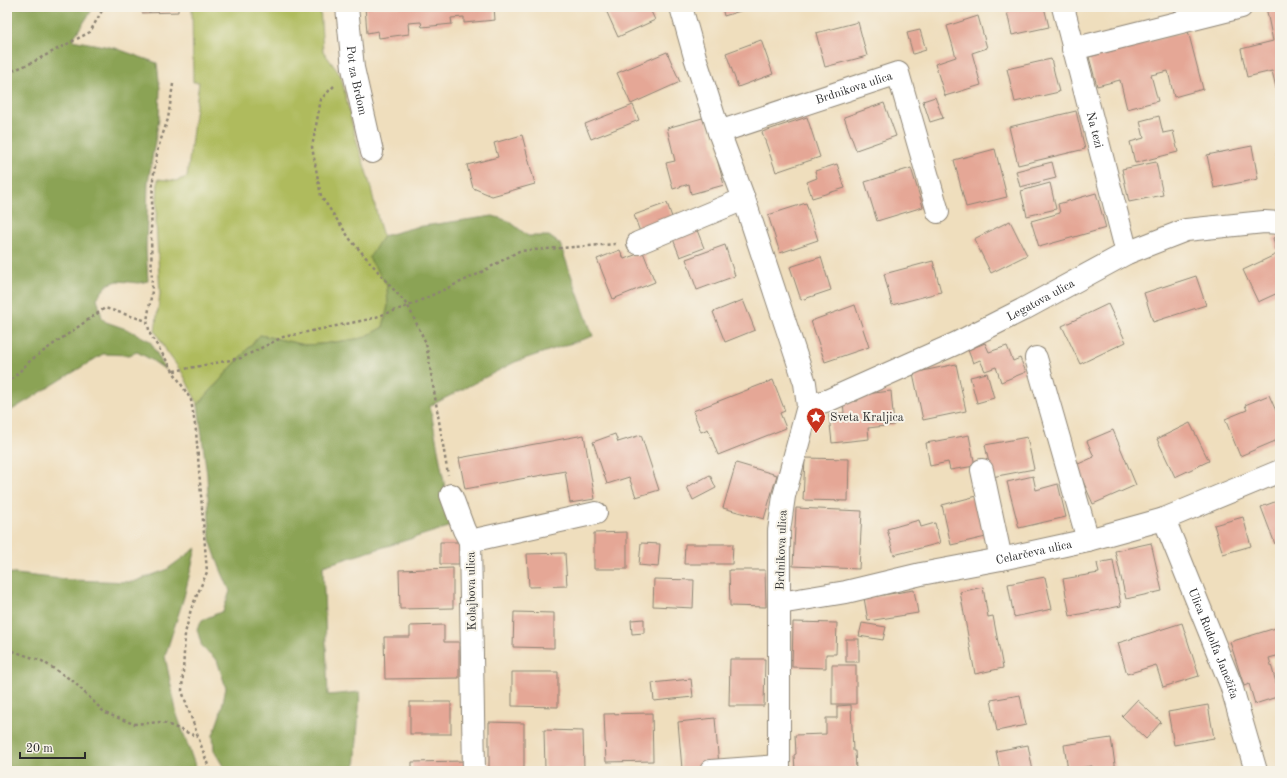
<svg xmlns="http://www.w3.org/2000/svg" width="1287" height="778" font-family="'Old Standard TT',serif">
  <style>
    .green { fill: #afbb5d; stroke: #6d7344 }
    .forest { fill: #8ba354; stroke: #5b6740 }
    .building { fill: #e5a796 }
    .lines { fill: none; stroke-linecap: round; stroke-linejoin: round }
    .minor-casing { stroke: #8d8474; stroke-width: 24 }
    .path { stroke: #8d8474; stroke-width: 2.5; stroke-dasharray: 3 3; stroke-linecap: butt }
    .minor { stroke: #fff; stroke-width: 22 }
    .labels { text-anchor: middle; stroke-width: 4; stroke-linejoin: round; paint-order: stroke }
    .street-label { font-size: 12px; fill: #2b2b2b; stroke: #f7f3e8 }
    .poi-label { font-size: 12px; fill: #2b2b2b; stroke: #f7f3e8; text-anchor: start }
  </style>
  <rect width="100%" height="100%" fill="#f7f3e8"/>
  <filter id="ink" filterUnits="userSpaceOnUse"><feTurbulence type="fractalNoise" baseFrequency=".025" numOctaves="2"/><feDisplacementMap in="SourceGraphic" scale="8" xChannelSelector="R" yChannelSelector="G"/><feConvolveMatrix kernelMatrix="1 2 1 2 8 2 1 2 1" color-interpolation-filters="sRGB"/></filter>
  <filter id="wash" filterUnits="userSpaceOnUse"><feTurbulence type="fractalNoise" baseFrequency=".012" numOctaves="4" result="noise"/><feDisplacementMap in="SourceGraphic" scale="16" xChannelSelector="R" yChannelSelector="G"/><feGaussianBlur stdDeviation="0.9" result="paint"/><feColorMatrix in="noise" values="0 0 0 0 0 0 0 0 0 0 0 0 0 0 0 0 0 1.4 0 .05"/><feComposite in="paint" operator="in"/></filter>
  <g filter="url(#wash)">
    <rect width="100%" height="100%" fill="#efdebd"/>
    <path class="green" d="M192,7h128l3,44 18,25 13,56 16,52 9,39 4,13 -13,22 17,27 1,21 -5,21 -20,11 -41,6 -17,1 -45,-10 -62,70 -15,-31 -16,-22 -12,-21 5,-37 -4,-73 2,-42 18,2 11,-4 12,-95h-6z"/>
    <g class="forest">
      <path d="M7,7h87l-22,33 43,8 42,15 3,26 -1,29 -11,64 -2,67 2,32 -9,2 -21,-2 -10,3 -11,14 5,20 4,4 23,8 21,11 16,29 -16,-11 -13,-7 -8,3 -26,-1 -96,59z"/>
      <path d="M493,216l16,5 19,15h21l11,8 33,92 -78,26 -85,44 22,120 -129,40 5,129 32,-3 -5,79h-129l-12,-20 -1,-16 7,-20 6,-27 -9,-28 -15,-13 -5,-18 5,-9 21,-9 7,-20 -10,-23 -10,-28 -3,-65 -9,-70 62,-70 45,10 17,-1 41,-6 20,-11 5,-21 -1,-21 -18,-27 14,-22 33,-9z"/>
      <path d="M196,548l-12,49 -19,59 12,59 20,56h-190v-198l64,7 62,2 33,-12z"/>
    </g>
    <g id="blocks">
      <g class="building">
        <path d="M142,7h36v5l-36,1z"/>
        <path d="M365,7h129l1,13 -31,3v-6l-13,1 1,6 -30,3 -1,-5 -13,1 1,11 -30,4 -1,-7 -11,2z"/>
        <path d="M606,7h43l6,13 -37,17 -13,-29z"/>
        <path d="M722,7h31l-29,9z"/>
        <path d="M1006,7h38l5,20 -37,8z"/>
        <path d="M1266,7h14v92l-1,1 -7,-29 -25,6 -6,-28 32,-8z"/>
        <path d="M978,16l9,32 -15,5 9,32 -36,11 -10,-32 21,-7 -9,-31z"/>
        <path d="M858,22l9,34 -42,11 -9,-34z"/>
        <path d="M920,30l6,20 -13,4 -6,-21z"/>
        <path d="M1188,31l15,58 -29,8 -6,-26 -17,4 7,26 -31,8 -7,-29 -23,6 -8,-29z"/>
        <path d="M761,40l12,34 -35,13 -12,-34z"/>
        <path d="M667,52l13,30 -49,22 -14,-31z"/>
        <path d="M1051,59l8,33 -44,10 -8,-33z"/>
        <path d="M935,97l8,21 -13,4 -7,-21z"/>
        <path d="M884,103l12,33 -40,14 -12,-33z"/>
        <path d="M633,105l6,15 -48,19 -6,-15z"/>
        <path d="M1076,111l9,38 -67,16 -9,-38z"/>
        <path d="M1159,116l4,17 10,-2 5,21 -43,11 -5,-21 14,-4 -4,-17z"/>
        <path d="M706,117l18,68 -33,9 -2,-10 -16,5 -7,-26 9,-2 -8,-33z"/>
        <path d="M807,117l13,40 -44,15 -14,-40z"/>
        <path d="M522,135l13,49 -43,12 -19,-8 -6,-23 31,-8 -4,-14z"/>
        <path d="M1252,146l6,33 -44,9 -7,-33z"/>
        <path d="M995,149l12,48 -41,10 -12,-47z"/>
        <path d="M1280,151v10l-4,-7z"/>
        <path d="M1052,162l4,16 -36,9 -4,-16z"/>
        <path d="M1156,162l7,33 -34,7 -7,-33z"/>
        <path d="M837,164l8,24 -33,10 -5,-16 10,-4 -2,-7z"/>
        <path d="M911,168l12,39 -46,14 -12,-39z"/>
        <path d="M1050,183l6,26 -29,7 -6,-25z"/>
        <path d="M1096,193l10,35 -67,19 -8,-26 29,-8 -2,-9z"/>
        <path d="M667,203l6,17 -33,12 -6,-17z"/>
        <path d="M806,203l12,37 -38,13 -12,-38z"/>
        <path d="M1010,221l17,34 -36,18 -17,-34z"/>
        <path d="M697,230l7,18 -24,9 -7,-18z"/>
        <path d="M1280,236v13l-4,1 -3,-12z"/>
        <path d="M725,245l10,31 -38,14 -11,-31z"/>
        <path d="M620,250l4,9 19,-7 12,30 -42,17 -16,-40z"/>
        <path d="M1279,253l1,39 -22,10 -15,-32z"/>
        <path d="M821,257l10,33 -30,10 -11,-33z"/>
        <path d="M933,261l8,31 -49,13 -8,-31z"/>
        <path d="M1196,276l10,29 -53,17 -9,-29z"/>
        <path d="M743,300l12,30 -30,12 -12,-30z"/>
        <path d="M1108,304l18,38 -46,22 -18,-38z"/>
        <path d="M855,305l14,42 -44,15 -14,-41z"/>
        <path d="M985,343l4,9 18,-6 6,15 7,-3 6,14 -25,10 -5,-15 -11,4 -5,-11 -7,3 -5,-13z"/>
        <path d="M956,364l10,47 -43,9 -10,-47z"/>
        <path d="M987,373l7,25 -17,5 -7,-26z"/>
        <path d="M773,380l12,31 -5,2 6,15 -68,27 -10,-26 -7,3 -8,-21z"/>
        <path d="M891,391l3,34 -26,3 1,11 -37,4 -3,-28 15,-2 -1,-11 15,-1 -1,-6z"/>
        <path d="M1269,395l11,25v19l-40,17 -15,-37 22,-9 -2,-5z"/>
        <path d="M1190,423l19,38 -34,16 -18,-38z"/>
        <path d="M1113,430l23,55 -43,19 -17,-39 18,-8 -7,-16z"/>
        <path d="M615,434l3,8 23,-7 18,55 -23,7 -7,-20 -22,7 -14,-42z"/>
        <path d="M584,435l11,64 -25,4 -5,-32 -100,18 -6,-31z"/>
        <path d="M969,435l6,31 -25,4 -2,-8 -18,4 -4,-23z"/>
        <path d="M1027,437l7,32 -42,8 -7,-32z"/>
        <path d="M805,458l44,1 -1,42 -45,-1z"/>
        <path d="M736,463l41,12 -13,44 -41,-11z"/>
        <path d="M710,475l6,13 -23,12 -6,-13z"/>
        <path d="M1033,476l3,14 22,-6 8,33 -47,11 -12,-46z"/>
        <path d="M977,496l9,41 -35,8 -9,-40z"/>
        <path d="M1280,500v42l-5,2 -14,-37z"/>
        <path d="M796,508l66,3 -3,58 -66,-3z"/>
        <path d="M1243,517l8,29 -28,8 -9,-29z"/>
        <path d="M919,520l2,7 14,-4 5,20 -46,12 -7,-26z"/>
        <path d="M627,532v37h-33v-36z"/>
        <path d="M440,542h20l-1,22h-19z"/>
        <path d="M641,543l19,1 -2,23 -19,-2z"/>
        <path d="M1151,543l11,48 -36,8 -11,-48z"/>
        <path d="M685,544h48l-1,20h-48z"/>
        <path d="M565,553l2,33 -38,1 -2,-33z"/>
        <path d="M1113,560l8,46 -51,10 -7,-37 36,-6 -2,-10z"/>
        <path d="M453,568v40l-53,1 -1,-39z"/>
        <path d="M729,570h36l1,37 -36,-1z"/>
        <path d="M1045,577l7,32 -38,8 -6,-33z"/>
        <path d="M654,579l40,1 -1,28 -40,-2z"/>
        <path d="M983,587l5,30 5,-1 10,52 -28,6 -15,-82z"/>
        <path d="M914,590l4,23 -50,8 -4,-23z"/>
        <path d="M514,612l40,1v35l-41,-1z"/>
        <path d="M644,619v14l-12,1 -1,-14z"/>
        <path d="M793,622l44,1 -1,31h-10v14l-34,-1z"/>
        <path d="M862,623l24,4 -3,13 -24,-4z"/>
        <path d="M1182,623l17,53 -36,11 -7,-22 -29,9 -9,-31z"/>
        <path d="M444,625v17h15v36l-74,1 -1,-42h26v-11z"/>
        <path d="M1279,627l1,28 -11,3 11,38 -25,8 -6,-20 -5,2 -14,-44z"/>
        <rect x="846" y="639" width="13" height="23"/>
        <path d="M730,659h35l-1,47h-35z"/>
        <rect x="832" y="665" width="24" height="39"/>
        <path d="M512,672h46v35l-46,-1z"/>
        <path d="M691,679l2,18 -39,4 -2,-18z"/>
        <path d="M1020,695l6,30 -29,6 -6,-31z"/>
        <path d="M1137,700l24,22 -15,17 -24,-23z"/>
        <rect x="410" y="702" width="41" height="32"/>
        <path d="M851,705l2,46h2l1,19 -61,1 -1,-16 2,-1 -1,-19 31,-1v-16h11v-12z"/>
        <path d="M1208,705l6,33 -40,7 -6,-33z"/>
        <path d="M652,713l1,48 -47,1 -2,-48z"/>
        <path d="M715,718l4,48 -37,3 -4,-47z"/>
        <path d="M489,722l35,1v47h-35z"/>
        <path d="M544,730l39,1 1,38h-39z"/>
        <path d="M1111,738l5,33h-23l-1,-5 -24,4 -4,-25z"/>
        <path d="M1028,745l5,26h-33l-4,-20z"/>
        <path d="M465,761v10h-53v-9z"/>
        <path d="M950,768l1,3h-16v-1z"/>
      </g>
    </g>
  </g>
  <g filter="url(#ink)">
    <use href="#blocks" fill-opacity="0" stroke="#8d8474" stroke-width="1"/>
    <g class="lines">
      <g class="minor-casing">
        <g id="minor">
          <path id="s1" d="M347,7l6,61 19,84"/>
          <path d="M681,7l14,50 24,75 25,67 61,184 3,23 -24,90 -5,35v240"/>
          <path id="s2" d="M1063,7l64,246"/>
          <path d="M1073,49l168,-42"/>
          <path id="s3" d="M719,132l179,-59 40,139"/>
          <path d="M638,243l106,-44"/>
          <path d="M1036,358l52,182"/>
          <path id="s4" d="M808,406l21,-6 128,-57 65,-33 105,-57 59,-23 78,-8 16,1"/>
          <path d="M982,470l19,89"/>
          <path d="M451,495l13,35 6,11"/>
          <path id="s5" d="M1164,519l67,166 25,86"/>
          <path id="s6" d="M780,603l66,-11 75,-18 80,-15 87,-19 76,-21 116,-48"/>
          <path d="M474,771l-4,-230 126,-28"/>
          <path d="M711,771l68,-5"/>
        </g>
      </g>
      <g class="path">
        <path d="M7,73l24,-10 59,-31 14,-25"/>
        <path d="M173,84l-5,35 -10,29 -5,31 -2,53 1,59 -5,30 3,13 41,66 5,31 11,141 -16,37 -6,25 -3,57 28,80"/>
        <path d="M334,86l-13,13 -9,48 9,49 29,43 58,67 18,37 22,132"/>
        <path d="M174,371l67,-13 42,-21 87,-18 38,-13 70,-32 41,-23 97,-7"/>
        <path d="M7,384l24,-24 74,-52 42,13"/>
        <path d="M7,649l35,12 31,20 32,32 29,11 28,-2 36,15"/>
      </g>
      <use href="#minor" class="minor"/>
    </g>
  </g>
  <defs>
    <g id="sight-pin" transform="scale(1)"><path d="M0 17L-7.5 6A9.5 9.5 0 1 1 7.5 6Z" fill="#c8321e" stroke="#f7f3e8"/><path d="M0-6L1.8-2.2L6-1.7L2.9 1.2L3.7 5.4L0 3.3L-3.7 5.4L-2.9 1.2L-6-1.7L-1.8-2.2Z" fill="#fff"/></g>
  </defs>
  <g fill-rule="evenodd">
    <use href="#sight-pin" x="816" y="417"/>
  </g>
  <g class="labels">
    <g class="street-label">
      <text dy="4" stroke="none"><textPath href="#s1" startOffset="74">Pot za Brdom</textPath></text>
      <text dy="4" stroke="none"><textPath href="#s3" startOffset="142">Brdnikova ulica</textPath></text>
      <text dy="4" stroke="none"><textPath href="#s2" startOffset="127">Na tezi</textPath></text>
      <text dy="4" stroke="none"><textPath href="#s4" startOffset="256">Legatova ulica</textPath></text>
      <text transform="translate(781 550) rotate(-88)" y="4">Brdnikova ulica</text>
      <text dy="4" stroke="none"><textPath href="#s6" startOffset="259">Celarčeva ulica</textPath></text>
      <text transform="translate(471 591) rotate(-91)" y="4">Kolajbova ulica</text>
      <text dy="4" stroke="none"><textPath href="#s5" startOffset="134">Ulica Rudolfa Janežiča</textPath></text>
    </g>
    <g class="poi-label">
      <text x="830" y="421">Sveta Kraljica</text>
    </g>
  </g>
  <rect width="1287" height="778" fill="none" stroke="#f7f3e8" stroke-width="24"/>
  <path d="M20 752v6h65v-6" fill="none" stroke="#2b2b2b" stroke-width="2"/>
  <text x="26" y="752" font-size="12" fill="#2b2b2b" stroke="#f7f3e8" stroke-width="3" paint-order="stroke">20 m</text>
</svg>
